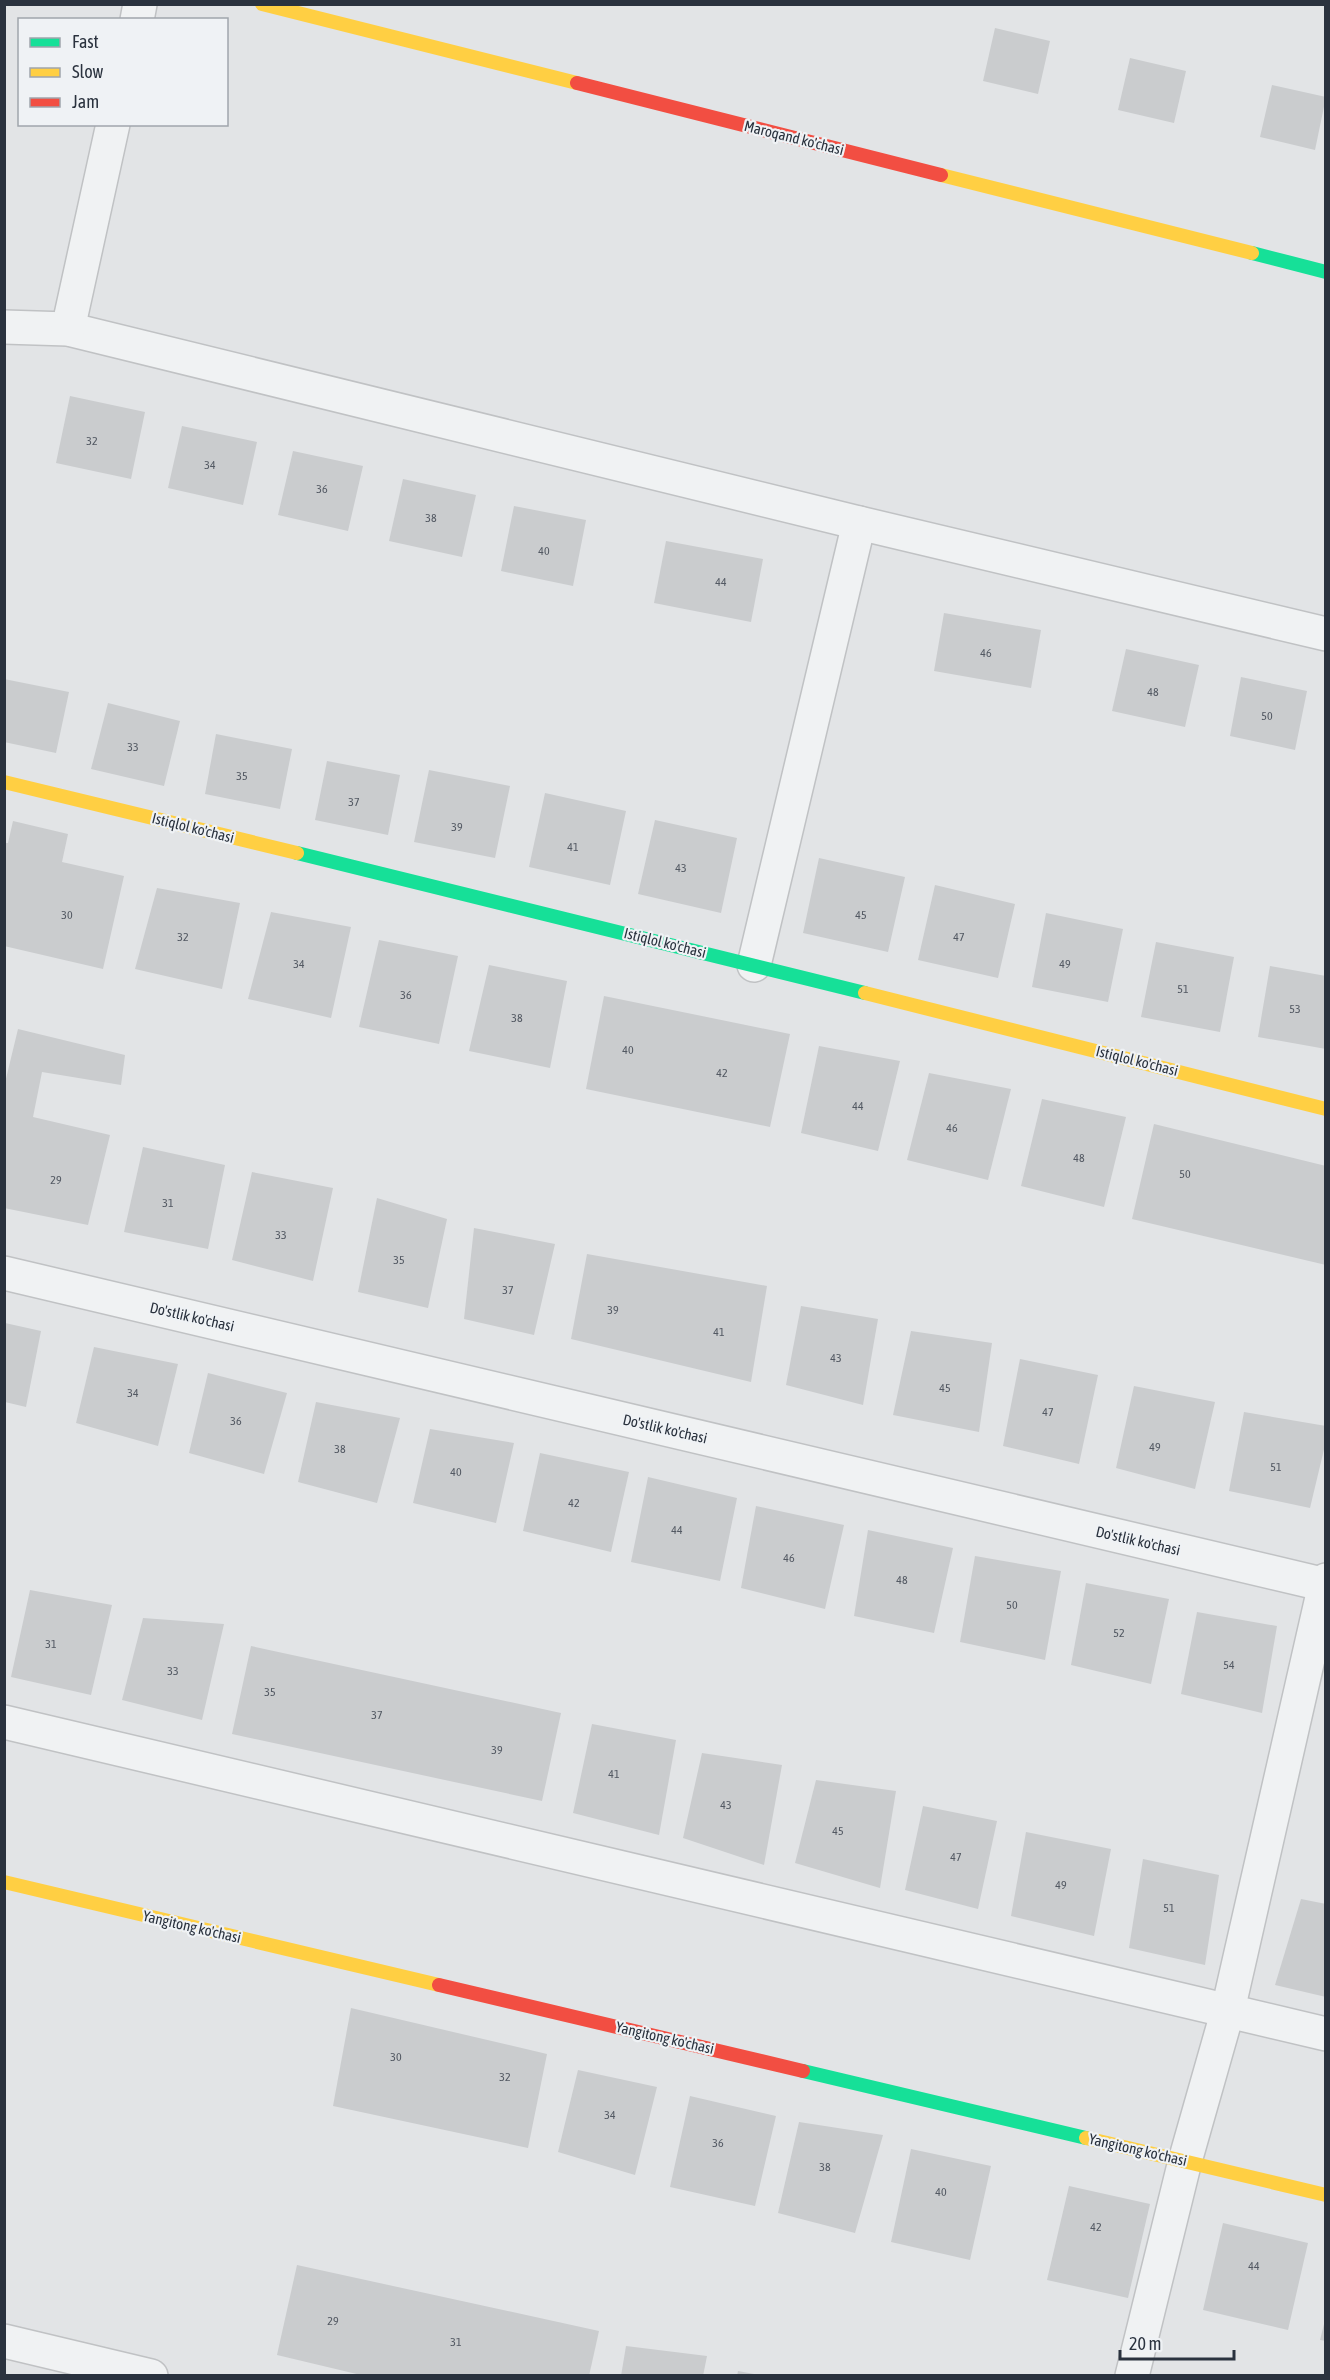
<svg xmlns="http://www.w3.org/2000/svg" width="1330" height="2380" font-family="'Asap Condensed',sans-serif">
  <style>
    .building { fill: #caccce }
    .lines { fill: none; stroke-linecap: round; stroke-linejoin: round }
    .street-casing { stroke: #c0c2c4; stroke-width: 36 }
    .street { stroke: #f0f2f3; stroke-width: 33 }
    .fast { stroke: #16e098; stroke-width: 14 }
    .slow { stroke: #ffcf43; stroke-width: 14 }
    .jam { stroke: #f24e42; stroke-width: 14 }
    .labels { text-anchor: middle; stroke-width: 4.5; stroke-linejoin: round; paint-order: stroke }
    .number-label { font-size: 12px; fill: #535963 }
    .street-label { font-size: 15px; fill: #2a323e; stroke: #eff2f5 }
  </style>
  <rect width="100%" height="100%" fill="#e2e4e6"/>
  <g class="building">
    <path d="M995,28l55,13 -12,53 -55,-13z"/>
    <path d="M1130,58l56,13 -12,52 -56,-13z"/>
    <path d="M1272,85l54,12 -11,53 -55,-13z"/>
    <path d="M70,396l75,16 -14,67 -75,-16z"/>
    <path d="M182,426l75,16 -14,63 -75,-17z"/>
    <path d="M293,451l70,15 -15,65 -70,-16z"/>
    <path d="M403,479l73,16 -14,62 -73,-16z"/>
    <path d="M514,506l72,14 -13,66 -72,-15z"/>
    <path d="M666,541l97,18 -12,63 -97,-19z"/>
    <path d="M944,613l97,17 -10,58 -97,-17z"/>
    <path d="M1126,649l73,16 -14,62 -73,-16z"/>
    <path d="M1241,677l66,14 -12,59 -65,-14z"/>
    <path d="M4,679l65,13 -13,61 -52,-11z"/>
    <path d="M108,703l72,18 -16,65 -73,-17z"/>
    <path d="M216,734l76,15 -12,60 -75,-15z"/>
    <path d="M327,761l73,14 -12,60 -73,-15z"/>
    <path d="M429,770l81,16 -15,72 -81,-16z"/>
    <path d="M545,793l81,18 -16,74 -81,-18z"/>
    <path d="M655,820l82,18 -16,75 -83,-19z"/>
    <path d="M13,821l55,13 -6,28 62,14 -21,93 -99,-23v-103h4z"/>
    <path d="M819,858l86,19 -17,75 -85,-19z"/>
    <path d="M935,885l80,19 -17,74 -80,-18z"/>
    <path d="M157,888l83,15 -18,86 -87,-20z"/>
    <path d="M271,912l80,15 -20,91 -83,-19z"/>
    <path d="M1046,913l77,16 -15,73 -76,-15z"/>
    <path d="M379,940l79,16 -19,88 -80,-17z"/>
    <path d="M1156,942l78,15 -14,75 -79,-15z"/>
    <path d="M489,965l78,16 -17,87 -81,-17z"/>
    <path d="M1270,966l56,10v73l-68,-12z"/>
    <path d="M604,996l186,38 -20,93 -184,-38z"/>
    <path d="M18,1029l107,26 -4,30 -79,-13 -9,45 77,18 -22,90 -84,-17v-121z"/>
    <path d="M819,1046l81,15 -22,90 -77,-18z"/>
    <path d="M929,1073l82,16 -23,91 -81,-20z"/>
    <path d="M1042,1099l84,18 -22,90 -83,-21z"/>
    <path d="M1154,1124l172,42v99l-194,-46z"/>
    <path d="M143,1147l82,18 -17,84 -84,-17z"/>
    <path d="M252,1172l81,16 -20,93 -81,-21z"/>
    <path d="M377,1198l70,21 -19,89 -70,-16z"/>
    <path d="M474,1228l81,16 -21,91 -70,-16z"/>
    <path d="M587,1254l180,32 -16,96 -180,-43z"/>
    <path d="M801,1306l77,13 -15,86 -77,-20z"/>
    <path d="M5,1323l36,8 -15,76 -21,-5z"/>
    <path d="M911,1331l81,12 -13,89 -86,-17z"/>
    <path d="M94,1347l84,17 -20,82 -82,-23z"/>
    <path d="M1020,1359l78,16 -19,89 -76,-18z"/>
    <path d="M208,1373l79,20 -23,81 -75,-21z"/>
    <path d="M1134,1386l81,16 -20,87 -79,-21z"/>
    <path d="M316,1402l84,16 -23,85 -79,-21z"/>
    <path d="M1244,1412l82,14v15l-16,67 -81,-17z"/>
    <path d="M430,1429l84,14 -18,80 -83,-20z"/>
    <path d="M540,1453l89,19 -18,80 -88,-21z"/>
    <path d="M648,1477l89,21 -17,83 -89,-19z"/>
    <path d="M756,1506l88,19 -19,84 -84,-21z"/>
    <path d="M868,1530l85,18 -19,85 -80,-17z"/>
    <path d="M975,1556l86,15 -16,89 -85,-18z"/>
    <path d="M1086,1583l83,16 -18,85 -80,-19z"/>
    <path d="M30,1590l82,15 -21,90 -80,-18z"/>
    <path d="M1197,1612l80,14 -15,87 -81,-19z"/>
    <path d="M143,1618l81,6 -22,96 -80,-20z"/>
    <path d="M251,1646l310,67 -19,88 -310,-67z"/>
    <path d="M592,1724l84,16 -17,95 -86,-22z"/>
    <path d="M702,1753l80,12 -18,100 -81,-27z"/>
    <path d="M816,1780l80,11 -16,97 -85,-25z"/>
    <path d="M923,1806l74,15 -19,88 -73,-19z"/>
    <path d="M1026,1832l85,17 -17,87 -83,-20z"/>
    <path d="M1143,1859l76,16 -14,90 -76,-17z"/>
    <path d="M1301,1899l25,5v93l-51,-12z"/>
    <path d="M351,2008l196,46 -19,94 -195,-42z"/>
    <path d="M578,2070l79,17 -22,88 -77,-23z"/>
    <path d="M690,2096l86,20 -21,90 -85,-19z"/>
    <path d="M799,2122l84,13 -28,98 -77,-20z"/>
    <path d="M911,2149l80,17 -21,94 -79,-18z"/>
    <path d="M1069,2186l81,18 -22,94 -81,-18z"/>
    <path d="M1223,2223l85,20 -20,87 -85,-20z"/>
    <path d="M297,2265l302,66 -10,45h-224l-88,-21z"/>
    <path d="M1325,2320h1v21l-6,-1z"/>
    <path d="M626,2346l81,10 -4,20h-82z"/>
    <path d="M738,2371l16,3v2h-17z"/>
  </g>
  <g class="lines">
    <g class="street-casing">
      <g id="street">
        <path d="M137,20l3,-16"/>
        <path d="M4,327l64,2 791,194 467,111"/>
        <path d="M68,329l45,-205"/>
        <path d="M754,965l105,-442"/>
        <path d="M4,1273l1322,312"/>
        <path d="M4,1722l1322,312"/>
        <path d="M4,2341l147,35"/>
        <path d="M1132,2376l53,-215 43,-151 98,-430"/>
      </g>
    </g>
    <use href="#street" class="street"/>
    <g class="fast">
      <path d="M1252,253l74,19"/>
      <path d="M297,853l568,140"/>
      <path d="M803,2071l283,67"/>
    </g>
    <g class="slow">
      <path d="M262,4l315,79"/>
      <path d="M941,175l311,78"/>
      <path d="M4,782l293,71"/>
      <path d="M865,993l461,116"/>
      <path d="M4,1882l435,103"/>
      <path d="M1086,2138l240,57"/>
    </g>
    <g class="jam">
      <path d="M577,83l364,92"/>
      <path d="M439,1985l364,86"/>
    </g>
  </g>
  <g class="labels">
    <g class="number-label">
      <text x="92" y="445">32</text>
      <text x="210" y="469">34</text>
      <text x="322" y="493">36</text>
      <text x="431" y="522">38</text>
      <text x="544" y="555">40</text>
      <text x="721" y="586">44</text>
      <text x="986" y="657">46</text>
      <text x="1153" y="696">48</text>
      <text x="1267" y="720">50</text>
      <text x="133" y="751">33</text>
      <text x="242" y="780">35</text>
      <text x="354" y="806">37</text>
      <text x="457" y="831">39</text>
      <text x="573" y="851">41</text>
      <text x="681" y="872">43</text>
      <text x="67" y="919">30</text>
      <text x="861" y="919">45</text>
      <text x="183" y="941">32</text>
      <text x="959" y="941">47</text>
      <text x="299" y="968">34</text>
      <text x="1065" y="968">49</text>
      <text x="1183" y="993">51</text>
      <text x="406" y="999">36</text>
      <text x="1295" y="1013">53</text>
      <text x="517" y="1022">38</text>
      <text x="628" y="1054">40</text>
      <text x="722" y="1077">42</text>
      <text x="858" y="1110">44</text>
      <text x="952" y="1132">46</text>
      <text x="1079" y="1162">48</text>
      <text x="1185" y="1178">50</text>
      <text x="56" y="1184">29</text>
      <text x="168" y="1207">31</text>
      <text x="281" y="1239">33</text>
      <text x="399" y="1264">35</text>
      <text x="508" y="1294">37</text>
      <text x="613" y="1314">39</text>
      <text x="719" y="1336">41</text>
      <text x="836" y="1362">43</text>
      <text x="945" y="1392">45</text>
      <text x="133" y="1397">34</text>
      <text x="1048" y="1416">47</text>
      <text x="236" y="1425">36</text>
      <text x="1155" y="1451">49</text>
      <text x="340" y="1453">38</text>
      <text x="1276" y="1471">51</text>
      <text x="456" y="1476">40</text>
      <text x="574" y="1507">42</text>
      <text x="677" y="1534">44</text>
      <text x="789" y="1562">46</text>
      <text x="902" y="1584">48</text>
      <text x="1012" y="1609">50</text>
      <text x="1119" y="1637">52</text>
      <text x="51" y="1648">31</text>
      <text x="1229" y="1669">54</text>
      <text x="173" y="1675">33</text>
      <text x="270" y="1696">35</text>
      <text x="377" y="1719">37</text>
      <text x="497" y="1754">39</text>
      <text x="614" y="1778">41</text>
      <text x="726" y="1809">43</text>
      <text x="838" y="1835">45</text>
      <text x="956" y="1861">47</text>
      <text x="1061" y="1889">49</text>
      <text x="1169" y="1912">51</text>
      <text x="396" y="2061">30</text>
      <text x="505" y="2081">32</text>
      <text x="610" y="2119">34</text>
      <text x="718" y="2147">36</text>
      <text x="825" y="2171">38</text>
      <text x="941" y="2196">40</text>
      <text x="1096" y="2231">42</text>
      <text x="1254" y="2270">44</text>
      <text x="333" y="2325">29</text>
      <text x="456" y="2346">31</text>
    </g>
    <g class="street-label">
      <text transform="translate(794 138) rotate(14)" y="5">Maroqand ko'chasi</text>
      <text transform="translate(193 828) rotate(14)" y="5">Istiqlol ko'chasi</text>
      <text transform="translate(665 943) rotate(14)" y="5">Istiqlol ko'chasi</text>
      <text transform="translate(1137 1061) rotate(14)" y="5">Istiqlol ko'chasi</text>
      <text transform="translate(192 1317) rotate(13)" y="5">Do'stlik ko'chasi</text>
      <text transform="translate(665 1429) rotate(13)" y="5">Do'stlik ko'chasi</text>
      <text transform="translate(1138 1541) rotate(13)" y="5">Do'stlik ko'chasi</text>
      <text transform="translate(192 1927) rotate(13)" y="5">Yangitong ko'chasi</text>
      <text transform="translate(665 2038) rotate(13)" y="5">Yangitong ko'chasi</text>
      <text transform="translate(1138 2150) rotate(13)" y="5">Yangitong ko'chasi</text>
    </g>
  </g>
  <rect width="1330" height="2380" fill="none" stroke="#2a323e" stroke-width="12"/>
  <rect x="18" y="18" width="210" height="108" fill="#eff2f5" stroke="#a0a5ac" stroke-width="1.5"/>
  <rect x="30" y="38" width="30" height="9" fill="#16e098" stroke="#a0a5ac" stroke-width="1.5"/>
  <text x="72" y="48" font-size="18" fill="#2a323e">Fast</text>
  <rect x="30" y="68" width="30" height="9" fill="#ffcf43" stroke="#a0a5ac" stroke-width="1.5"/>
  <text x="72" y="78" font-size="18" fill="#2a323e">Slow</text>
  <rect x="30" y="98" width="30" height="9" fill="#f24e42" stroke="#a0a5ac" stroke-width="1.5"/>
  <text x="72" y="108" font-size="18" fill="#2a323e">Jam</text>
  <path d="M1120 2350v9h114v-9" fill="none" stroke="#2a323e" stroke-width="3"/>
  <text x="1129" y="2350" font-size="18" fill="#2a323e" stroke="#eff2f5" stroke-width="4.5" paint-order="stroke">20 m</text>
</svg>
